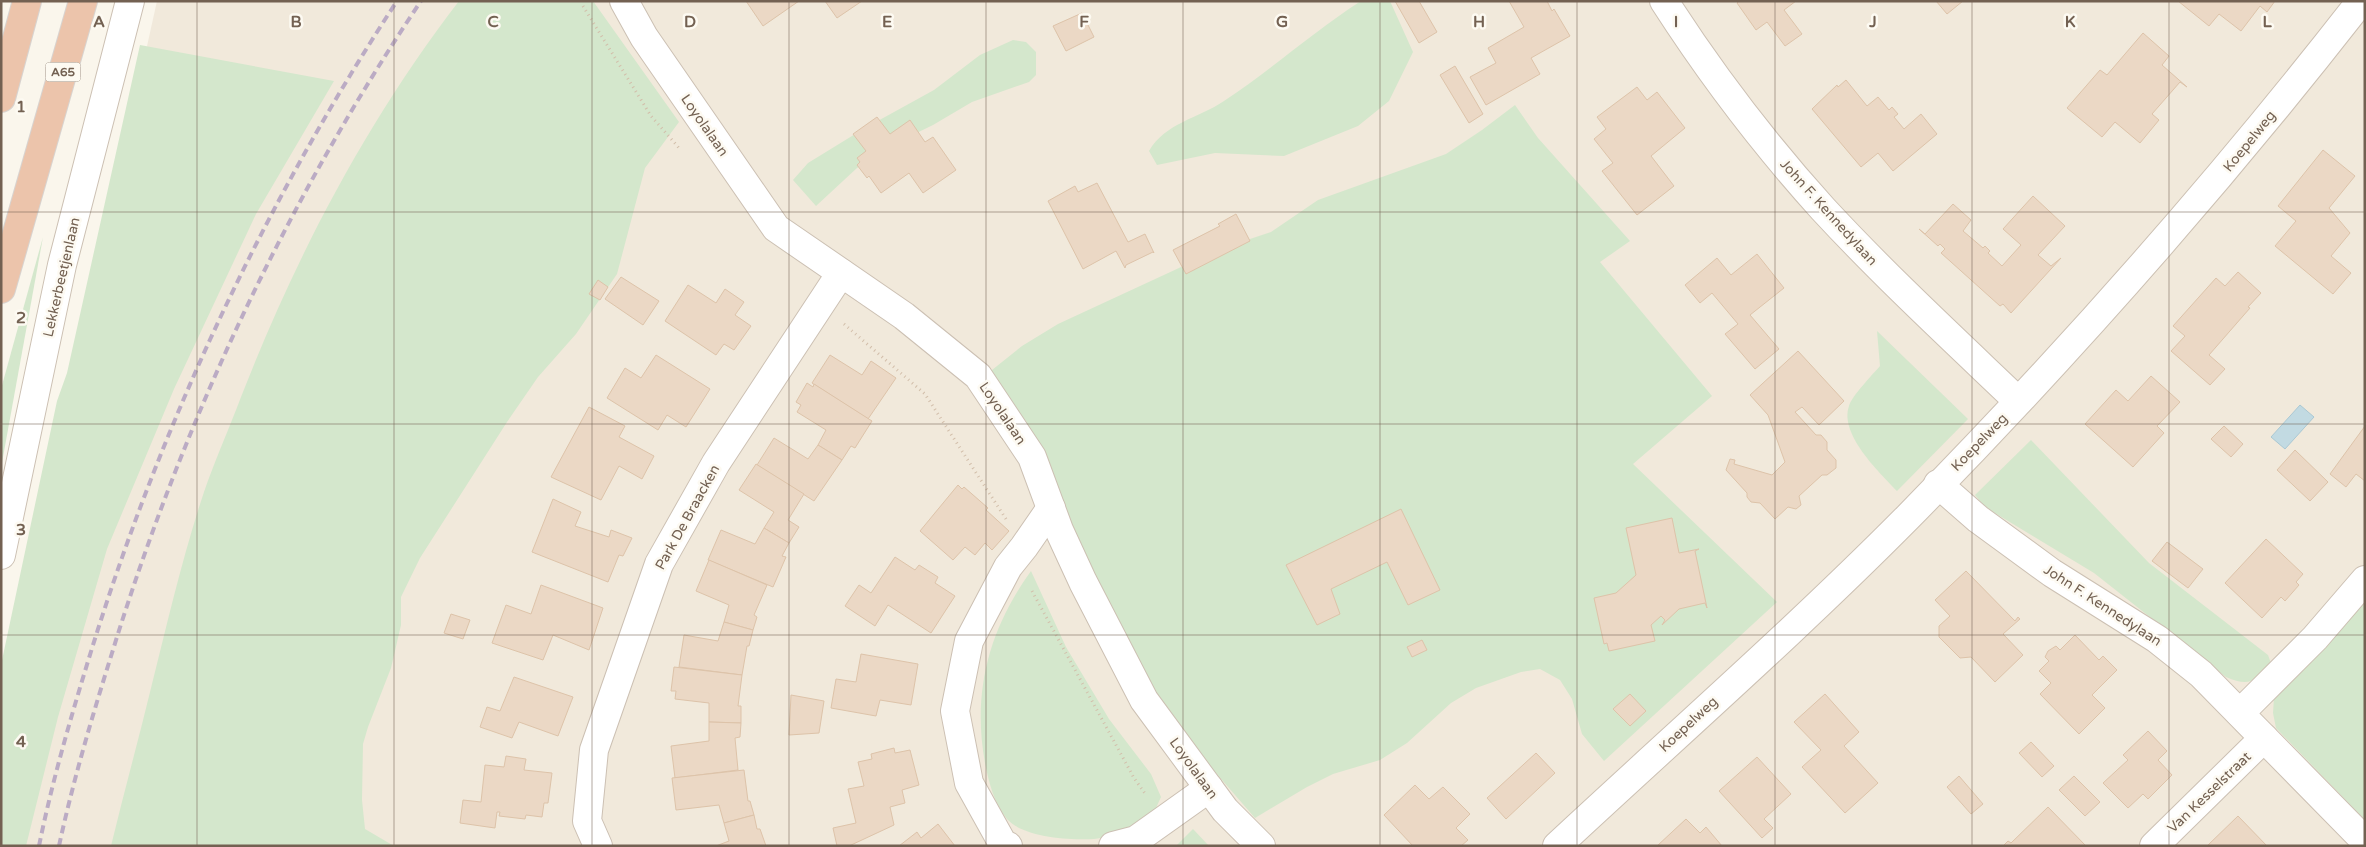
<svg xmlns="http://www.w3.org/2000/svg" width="2366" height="847" font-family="'Varela Round',sans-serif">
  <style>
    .residential { fill: #f1e9db }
    .green { fill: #d4e7cc }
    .water { fill: #c2dae2; stroke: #aac8d3 }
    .building { fill: #ebd8c5; stroke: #ddc3a9 }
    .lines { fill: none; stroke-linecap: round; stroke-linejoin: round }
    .street-casing { stroke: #ccc0b3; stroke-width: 30 }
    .highway-casing { stroke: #d8d3cf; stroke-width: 30 }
    .path { stroke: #d2beaa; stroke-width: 3; stroke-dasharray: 1 4; stroke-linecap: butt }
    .street { stroke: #fff; stroke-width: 28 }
    .highway { stroke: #ecc4ab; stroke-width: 28 }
    .rail { stroke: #bbabc4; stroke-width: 4; stroke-dasharray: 8 5; stroke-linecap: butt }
    .grid { fill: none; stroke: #736152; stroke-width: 1; stroke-opacity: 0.55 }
    .labels { text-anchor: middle; stroke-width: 5; stroke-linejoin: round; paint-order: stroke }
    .shield { fill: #fdfaf2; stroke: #9c8f82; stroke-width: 1 }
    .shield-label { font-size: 12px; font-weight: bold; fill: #736152 }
    .street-label { font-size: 14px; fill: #736152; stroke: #fdfaf2 }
    .grid-label { font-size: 16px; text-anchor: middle; font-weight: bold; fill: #736152; stroke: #fdfaf2; stroke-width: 5; stroke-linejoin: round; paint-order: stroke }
  </style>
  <rect width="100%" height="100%" fill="#faf6ec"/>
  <path class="residential" d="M157,1h2208v845h-2364l81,-506z"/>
  <g class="green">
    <path d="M459,1h134l86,121 -34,46 -28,106 -41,60 -38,43 -31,45 -87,136 -19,39v28l-10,43 -23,59 -5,17 -1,56 3,29 29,17h-283c13,-54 28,-108 41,-162 16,-64 31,-129 52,-192 11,-32 25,-63 37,-95 55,-141 125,-275 218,-396z"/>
    <path d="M1361,1h29l23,51 -24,49 -31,25 -74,30 -69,-3 -58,12 -8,-14c16,-28 50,-33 75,-50 47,-31 89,-69 137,-100z"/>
    <path d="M1013,40l13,2 10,10v23l-7,7 -57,20 -39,23 -41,20 -35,23 -41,38 -23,-26 15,-17 57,-35 69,-38 46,-35z"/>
    <path d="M140,45l194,36 -78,133 -82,175 -67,160 -49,168 -32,129h-25v-181l56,-264 10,-28z"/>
    <path d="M1515,105l23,33 92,103 -30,21 112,134 -79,68 144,138 -173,159 -22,-27 -10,-35 -12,-19 -20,-11 -19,3 -45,16 -25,15 -44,40 -27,17 -47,14 -26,13 -52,31 -72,-83 -39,-49 -70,-129 -48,-136 -39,-47 35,-28 36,-22 162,-75 51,-17 47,-32 128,-46 36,-24z"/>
    <path d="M43,237l-42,231v-79z"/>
    <path d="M1877,331l91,88 -71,72c-18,-19 -58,-57 -48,-85 2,-9 24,-32 31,-40z"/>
    <path d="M2031,440l118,123 119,92 4,11c-17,15 -23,21 -46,11l-132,-104 -109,-66 -10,-12z"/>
    <path d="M1031,571l35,76 43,72 42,55 10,23c-3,6 -6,15 -11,20 -2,3 -9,5 -13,7 -11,6 -30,14 -43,15 -23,1 -70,-1 -87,-20 -13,-16 -18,-36 -22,-56 -13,-71 4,-134 46,-192z"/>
    <path d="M2365,596v224l-89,-92 -3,-15 1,-15 53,-54z"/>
    <path d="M1193,829l16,17h-33z"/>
  </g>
  <path class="water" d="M2300,405l14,12 -29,32 -14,-12z"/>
  <g class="building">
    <path d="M746,1h53l-36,25z"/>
    <path d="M825,1h37l-25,17z"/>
    <path d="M1395,1h24l18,31 -18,11z"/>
    <path d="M1509,1h38l5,10 2,-2 16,27 -39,22 9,16 -54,31 -16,-28 26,-14 -8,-15 36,-21z"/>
    <path d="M1739,1h57l-12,9 18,24 -17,12 -18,-24 -11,8 -19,-27z"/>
    <path d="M1936,1h27l-16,13z"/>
    <path d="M2178,1h97l-8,11 -7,-6 -19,25 -22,-17 -10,12z"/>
    <path d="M1082,13l12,24 -28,14 -13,-25z"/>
    <path d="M2143,33l26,23 -7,9 25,22 -7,-5 -28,32 7,6 -19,23 -25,-21 -13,15 -35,-29 33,-38 7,5z"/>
    <path d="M1455,66l28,48 -14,9 -29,-48z"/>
    <path d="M1846,80l21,26 11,-9 11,13 3,-3 6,7 -4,3 10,12 17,-15 16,20 -44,37 -15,-18 -17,14 -49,-58 25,-24 1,2z"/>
    <path d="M1637,87l10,13 10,-8 28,36 -34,28 23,30 -37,29 -35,-44 11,-8 -19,-24 12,-10 -9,-12z"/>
    <path d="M877,117l13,17 20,-14 15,22 8,-5 23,33 -33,23 -14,-20 -28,20 -12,-17 -2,2 -10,-13 3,-3 -3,-4 9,-7 -13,-17z"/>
    <path d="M2323,150l32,26 -26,32 21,25 -19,23 20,17 -18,21 -58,-48 21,-25 -18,-15z"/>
    <path d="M1097,183l31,59 17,-8 9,19 -1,-1 -27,13 -1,3 -9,-17 -33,18 -35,-68 27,-15 3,6z"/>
    <path d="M2033,196l32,30 -27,29 13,11 10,-8 -50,55 -8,-9 -3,2 -59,-53 4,-4 -5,-5 -2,2 -19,-17 6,5 28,-30 18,16 -8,11 20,17 2,-2 5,5 -2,2 14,13 19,-21 -18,-16z"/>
    <path d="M1236,214l14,27 -64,33 -13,-24 47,-24 -2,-2z"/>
    <path d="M1757,254l27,34 -34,27 29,34 -24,20 -30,-35 13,-10 -26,-31 -12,10 -15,-18 32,-27 14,17z"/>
    <path d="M2238,272l23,21 -13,14 2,1 -41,47 16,14 -15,16 -39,-34 14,-15 -12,-10 43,-48 9,8z"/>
    <path d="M621,277l38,24 -16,24 -38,-26z"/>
    <path d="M598,280l10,7 -8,13 -11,-6z"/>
    <path d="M688,285l28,18 9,-14 19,13 -9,13 16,11 -17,24 -10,-6 -8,11 -51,-34z"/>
    <path d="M1798,351l46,50 -25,24 -17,-18 -7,5 21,23h5l6,7v8l9,10v8l-9,7h-5l-23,21 2,9 -5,4 -8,-2 -13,12 -15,-16 -9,-1 -4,-5v-4l-21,-23 4,-11 5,1 -1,4 38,11 13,-13 -17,-47 -18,-20z"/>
    <path d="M656,355l54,34 -24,38 -19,-12 -9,15 -51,-32 18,-30 16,10z"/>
    <path d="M830,355l32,20 9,-14 25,17 -28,41 -56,-36z"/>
    <path d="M2151,376l29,26 -23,24 7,7 -31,34 -48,-43 31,-34 12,11z"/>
    <path d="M807,383l6,4 1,-3 58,37 -17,27 -4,-2 -9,14 -24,-15 8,-15 -29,-18 4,-7 -5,-3z"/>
    <path d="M589,407l36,19 -6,11 35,19 -12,23 -23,-13 -18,34 -50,-23z"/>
    <path d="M2224,426l19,18 -12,13 -20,-18z"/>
    <path d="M2365,426v55l-9,-7 -10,13 -16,-13z"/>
    <path d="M774,438l34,21 10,-14 24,15 -28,41 -57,-36z"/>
    <path d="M2295,450l33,32 -18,19 -33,-31z"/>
    <path d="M756,464l48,30 -16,26 11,7 -10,16 -25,-15 10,-16 -35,-22z"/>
    <path d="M958,485l4,4 2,-2 24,21 -2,2 23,21 -17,19 -7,-7 -10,12 -10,-8 -12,13 -33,-29z"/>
    <path d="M553,499l28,13 -6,14 34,11 2,-7 21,8 -9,18 -4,-1 -11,27 -76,-30z"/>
    <path d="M1401,509l39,81 -32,15 -21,-43 -56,27 9,25 -23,11 -31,-60z"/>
    <path d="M1672,518l7,35 20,-4 -4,2 12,57 -2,-5 -26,6 -17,16 3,-5 -4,-4 -10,9 4,16 -46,10 -2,-8 -3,1 -10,-46 22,-5 20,-18 -10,-47z"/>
    <path d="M764,528l25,15 -7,13 4,1 -13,30 -65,-27 13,-30 34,14z"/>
    <path d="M2266,539l37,35 -7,8 3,3 -14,16 -4,-4 -19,21 -37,-35z"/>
    <path d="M2167,542l36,27 -15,19 -36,-27z"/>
    <path d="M895,557l20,13 4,-5 19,12 -3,6 20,13 -24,37 -43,-28 -13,21 -30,-20 14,-21 12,8z"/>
    <path d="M709,560l58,25 -13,30 3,2 -4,13 -29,-8 5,-17 -33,-14z"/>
    <path d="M1966,571l49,50 3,-4 2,2 -17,15 20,21 -28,27 -24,-25 -11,1 -21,-21v-11l11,-10 -15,-16z"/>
    <path d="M541,585l62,23 -14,42 -36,-15 -10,25 -51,-17 14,-38 25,9z"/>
    <path d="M451,614l19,6 -7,19 -19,-6z"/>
    <path d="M724,622l29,8 -4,16h-2l-5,29 -63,-8 5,-32 34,6z"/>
    <path d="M2075,635l24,25 4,-4 14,14 -25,25 13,13 -26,26 -39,-40 11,-11 -12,-12 10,-10 -4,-4 3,-6 8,-5 4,4z"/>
    <path d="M1422,640l5,10 -15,7 -5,-10z"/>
    <path d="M861,654l57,10 -7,41 -31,-5 -4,16 -45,-8 5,-29 20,3z"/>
    <path d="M674,667l68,8 -4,31h3v17l-32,-1v-19l-34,-4 1,-8h-5z"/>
    <path d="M514,677l59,20 -15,39 -39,-14 -7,16 -32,-11 7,-20 13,4z"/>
    <path d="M1630,694l16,17 -16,15 -17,-17z"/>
    <path d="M1825,694l34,38 -15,14 34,37 -33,30 -43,-46 19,-17 -27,-28z"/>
    <path d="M791,695l33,6 -5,32 -30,2z"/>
    <path d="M709,722l32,1 -1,14 -5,1 3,32 -63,8 -4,-32 38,-5z"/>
    <path d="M2148,731l19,20 -9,9 14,15 -24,24 -5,-5 -15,14 -25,-25 25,-23 -5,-5z"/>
    <path d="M2031,742l23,24 -12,11 -23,-24z"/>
    <path d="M894,748l1,5 15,-3 9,35 -17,5 3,13 -15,4 4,18 -45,21h-12l-4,-18 23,-5 -8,-34 16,-3 -6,-24 14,-3 -1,-5z"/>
    <path d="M1536,753l19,20 -49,46 -19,-21z"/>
    <path d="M506,756l20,3 -2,11 28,3 -4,30h-4l-2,14 -16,-2 -1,4 -26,-3 1,-4h-3l-2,16 -35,-5 3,-23 18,2 4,-37 19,2z"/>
    <path d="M1757,757l34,37 -27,25 9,9 -11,10 -43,-47z"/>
    <path d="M744,770l4,31h2l4,14 -30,8 -5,-18 -43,5 -4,-32z"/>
    <path d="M1959,776l24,28 -12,10 -24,-27z"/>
    <path d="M2074,776l26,26 -15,14 -26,-26z"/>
    <path d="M1415,785l14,14 14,-12 27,27 -14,14 12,12 -7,6h-48l-29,-31z"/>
    <path d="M2048,807l38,39h-83l5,-5 3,2z"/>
    <path d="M754,815l3,14h3l6,17h-50l13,-5 -5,-18z"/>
    <path d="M2238,816l29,30h-60z"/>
    <path d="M1686,819l14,14 6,-6 16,19h-65z"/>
    <path d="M938,824l17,22h-56l18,-14 4,6z"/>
  </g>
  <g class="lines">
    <g class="street-casing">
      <g id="street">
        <path d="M624,1l20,36 132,191 128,88 74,60 54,81 27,73 24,52 61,118 81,110 36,36"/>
        <path d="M1664,1c47,73 101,144 159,208 62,67 129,129 195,192"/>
        <path d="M1938,484l40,35 74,54 105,66 44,35 164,167"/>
        <path d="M1,555l61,-290 68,-264"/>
        <path d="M2240,713l75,-75 50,-58"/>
        <path d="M598,846l-11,-25 7,-71 65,-186 57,-101 125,-190"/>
        <path d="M1008,846l-5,-2 -34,-61 -14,-72 14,-70 39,-74 16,-20 27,-39"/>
        <path d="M1113,846l23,-6 73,-52"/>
        <path d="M1557,846c117,-109 238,-215 351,-329 161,-164 312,-335 453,-516"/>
        <path d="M2154,846l110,-108"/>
      </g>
    </g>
    <g class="highway-casing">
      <g id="highway">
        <path d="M1,98l26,-97"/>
        <path d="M1,289l82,-288"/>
      </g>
    </g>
    <g class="path">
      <path d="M583,1v5l68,110 28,32"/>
      <path d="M844,324l81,70 81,125"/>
      <path d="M1032,591l102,187 12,17"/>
    </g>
    <use href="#street" class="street"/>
    <use href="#highway" class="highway"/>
    <g class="rail">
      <path d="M39,846c13,-64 31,-126 50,-188 71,-232 175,-454 308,-657"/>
      <path d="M59,846c14,-65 33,-129 53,-193 71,-231 174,-451 309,-652"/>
    </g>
  </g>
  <path class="grid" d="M197,1v845M394,1v845M592,1v845M789,1v845M986,1v845M1183,1v845M1380,1v845M1577,1v845M1775,1v845M1972,1v845M2169,1v845M1,212h2364M1,424h2364M1,635h2364"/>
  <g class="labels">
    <rect class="shield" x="45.5" y="62.5" width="35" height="19" rx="4"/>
    <g class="shield-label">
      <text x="63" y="76">A65</text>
    </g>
    <g class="street-label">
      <text transform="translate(705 125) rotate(55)" y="5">Loyolalaan</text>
      <text transform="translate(2249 141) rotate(-51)" y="5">Koepelweg</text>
      <text transform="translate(1829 212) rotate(48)" y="5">John F. Kennedylaan</text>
      <text transform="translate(61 277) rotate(-77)" y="5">Lekkerbeetjenlaan</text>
      <text transform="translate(1003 413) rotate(56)" y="5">Loyolalaan</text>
      <text transform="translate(1979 442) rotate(-46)" y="5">Koepelweg</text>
      <text transform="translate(687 517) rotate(-61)" y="5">Park De Braacken</text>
      <text transform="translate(2103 605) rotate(33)" y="5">John F. Kennedylaan</text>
      <text transform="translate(1688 724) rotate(-43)" y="5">Koepelweg</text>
      <text transform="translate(1194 768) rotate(54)" y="5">Loyolalaan</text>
      <text transform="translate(2209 792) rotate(-44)" y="5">Van Kesselstraat</text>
    </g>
  </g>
  <g class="grid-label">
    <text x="99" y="27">A</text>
    <text x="296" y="27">B</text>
    <text x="493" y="27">C</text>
    <text x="690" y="27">D</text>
    <text x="887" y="27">E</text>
    <text x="1084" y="27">F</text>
    <text x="1282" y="27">G</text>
    <text x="1479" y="27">H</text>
    <text x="1676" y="27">I</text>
    <text x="1873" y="27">J</text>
    <text x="2070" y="27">K</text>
    <text x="2267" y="27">L</text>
    <text x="21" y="112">1</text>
    <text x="21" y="323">2</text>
    <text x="21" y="535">3</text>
    <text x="21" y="747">4</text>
  </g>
  <rect width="2366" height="847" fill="none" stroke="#736152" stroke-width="5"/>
</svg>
